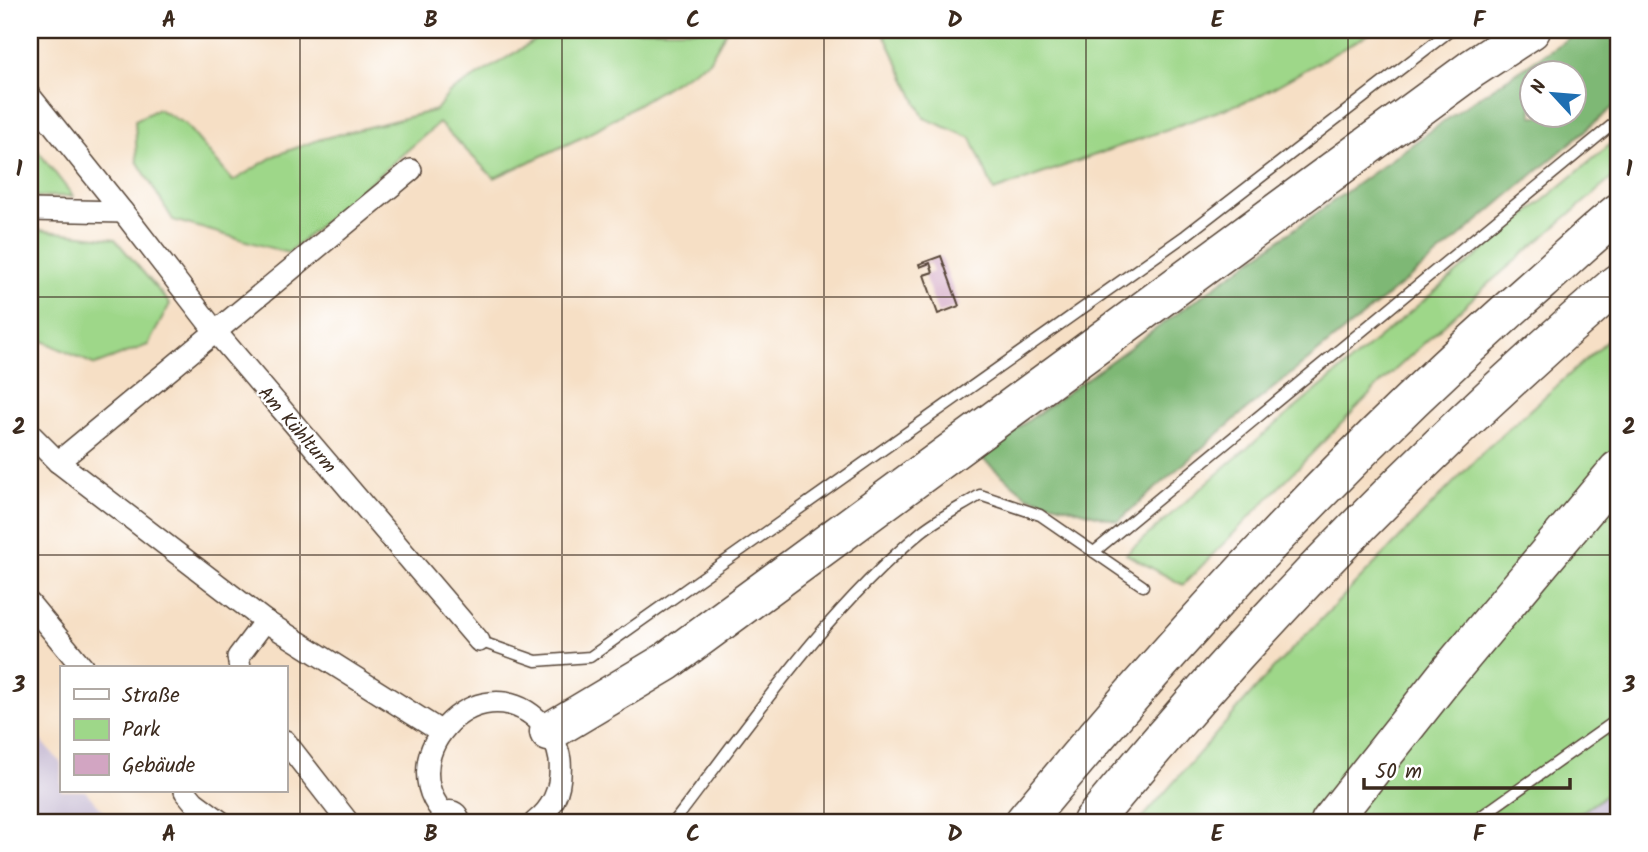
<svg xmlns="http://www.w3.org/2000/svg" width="1648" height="852" font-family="Kalam,sans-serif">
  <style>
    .industrial { fill: #cabfd6 }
    .green { fill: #9ed789; stroke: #6c8054; stroke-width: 2 }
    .forest { fill: #7eb875; stroke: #5c714a; stroke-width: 2; fill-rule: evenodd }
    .building { fill: #d2a5c2 }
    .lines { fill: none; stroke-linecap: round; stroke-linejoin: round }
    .lane-casing { stroke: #574537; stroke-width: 13 }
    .street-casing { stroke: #574537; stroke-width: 24 }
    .highway-casing { stroke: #574537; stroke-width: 41 }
    .lane { stroke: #fff; stroke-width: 10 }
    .street { stroke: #fff; stroke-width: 21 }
    .highway { stroke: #fff; stroke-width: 38 }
    .grid { fill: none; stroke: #3b2a1e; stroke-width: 2; stroke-opacity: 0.55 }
    .labels { text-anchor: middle; stroke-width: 5; stroke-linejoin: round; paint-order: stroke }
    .street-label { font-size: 19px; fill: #3b2a1e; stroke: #fff }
    .neatline { fill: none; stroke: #3b2a1e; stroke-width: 2.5 }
    .grid-label { font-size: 23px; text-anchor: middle; font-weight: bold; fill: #3b2a1e }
  </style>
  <rect width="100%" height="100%" fill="#fff"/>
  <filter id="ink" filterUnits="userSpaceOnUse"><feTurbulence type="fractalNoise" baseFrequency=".0143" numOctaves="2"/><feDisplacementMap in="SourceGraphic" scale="14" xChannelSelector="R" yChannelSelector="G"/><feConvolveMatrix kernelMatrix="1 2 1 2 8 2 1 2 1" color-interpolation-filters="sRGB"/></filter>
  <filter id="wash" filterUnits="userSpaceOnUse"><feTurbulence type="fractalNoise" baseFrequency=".00686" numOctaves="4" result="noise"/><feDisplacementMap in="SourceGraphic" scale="28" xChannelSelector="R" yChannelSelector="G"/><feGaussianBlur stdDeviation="1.57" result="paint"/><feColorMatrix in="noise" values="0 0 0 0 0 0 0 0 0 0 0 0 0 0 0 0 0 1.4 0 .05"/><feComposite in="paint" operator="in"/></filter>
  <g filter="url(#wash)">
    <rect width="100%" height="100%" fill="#f6dfc5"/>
    <g class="industrial">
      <path d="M30,727l31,36v28h24l28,31h-83z"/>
      <path d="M1618,787v35h-51z"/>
    </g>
    <g class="green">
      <path d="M552,30h175l-18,31 -124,75 -91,42 -55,-55 -151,130 -115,-33 -36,-59 -2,-41 23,-11 27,15 48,57 43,-26 45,-16 115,-29 13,-17z"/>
      <path d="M882,30h494l-121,68 -261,93 -23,-53 -47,-20z"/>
      <path d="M1618,138v35l-130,111 -108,100 -197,201 -57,-31 106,-93z"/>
      <path d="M30,141l43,55 -43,1z"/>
      <path d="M30,229l85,10 55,65 -22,41 -53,20 -65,-30z"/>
      <path d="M1618,331v456l-51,35h-428l132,-151 214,-221z"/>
    </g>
    <path class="forest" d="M1581,30h37v73l-185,156 -193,156 -122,106 -91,-25 -48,-40 485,-349zM1532,74h42v42h-42z"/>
    <g id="blocks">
      <path class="building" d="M941,256l18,50 -21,8 -14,-39 9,-3 -3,-9 -10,4 -1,-3z"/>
    </g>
  </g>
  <g filter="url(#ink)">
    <use href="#blocks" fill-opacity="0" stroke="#574537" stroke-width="2"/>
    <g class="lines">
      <g class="lane-casing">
        <g id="lane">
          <path d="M1094,552l524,-432"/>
          <path d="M479,641l57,20 54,-4 596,-422 265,-205"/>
          <path d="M674,822c77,-100 149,-208 247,-290 17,-14 40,-25 59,-37l60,20 103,71"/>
          <path d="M1473,822l145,-103"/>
        </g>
      </g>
      <g class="street-casing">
        <g id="street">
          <path d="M30,96l93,116 92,119 264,310"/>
          <path d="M30,210l93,2"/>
          <path d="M30,434l28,28 207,159 175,110"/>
          <path d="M58,462l353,-292"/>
          <path d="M30,604l53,64"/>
          <path d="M240,668l-2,-11 27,-36"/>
          <path d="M285,741l63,81"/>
          <path d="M185,791l9,11 27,20"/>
          <path d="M453,822c-72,-58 25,-164 88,-99 10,10 17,23 19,37 2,25 -5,47 -25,62"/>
        </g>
      </g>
      <g class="highway-casing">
        <g id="highway">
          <path d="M549,732l117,-70 807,-594 58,-38"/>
          <path d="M448,822l2,-2"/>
          <path d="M1024,822c159,-192 327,-374 515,-539 26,-23 52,-48 79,-70"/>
          <path d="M1092,822c159,-194 336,-375 526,-539"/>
          <path d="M1330,822l114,-144 174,-208"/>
        </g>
      </g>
      <use href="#lane" class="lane"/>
      <use href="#street" class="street"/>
      <use href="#highway" class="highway"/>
    </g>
  </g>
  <path class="grid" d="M300,30v792M562,30v792M824,30v792M1086,30v792M1348,30v792M30,297h1588M30,555h1588"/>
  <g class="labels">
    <g class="street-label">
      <text transform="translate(298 429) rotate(49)" y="7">Am Kühlturm</text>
    </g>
  </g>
  <rect width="1648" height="852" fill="none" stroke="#fff" stroke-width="77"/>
  <rect x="60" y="666" width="228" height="126" fill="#ffffff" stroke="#b1aaa5" stroke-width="2"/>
  <rect x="74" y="689" width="35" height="10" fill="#ffffff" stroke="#b1aaa5" stroke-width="2"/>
  <text x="122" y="702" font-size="21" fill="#3b2a1e">Straße</text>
  <rect x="74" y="719" width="35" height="21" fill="#9ed789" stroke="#b1aaa5" stroke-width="2"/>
  <text x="122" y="736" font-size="21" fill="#3b2a1e">Park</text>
  <rect x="74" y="754" width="35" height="21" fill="#d2a5c2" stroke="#b1aaa5" stroke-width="2"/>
  <text x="122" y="772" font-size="21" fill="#3b2a1e">Gebäude</text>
  <g transform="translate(1553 94) rotate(296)"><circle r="33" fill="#ffffff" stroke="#b1aaa5" stroke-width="2"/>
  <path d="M0-5L12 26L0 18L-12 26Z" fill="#1f6fb2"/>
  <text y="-10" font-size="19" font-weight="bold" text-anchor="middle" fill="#3b2a1e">N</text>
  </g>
  <path d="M1364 778v10h206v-10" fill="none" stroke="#3b2a1e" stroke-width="3.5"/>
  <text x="1375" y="778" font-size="21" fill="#3b2a1e" stroke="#ffffff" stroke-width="5" paint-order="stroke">50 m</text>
  <rect x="38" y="38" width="1572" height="776" class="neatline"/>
  <g class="grid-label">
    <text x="169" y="27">A</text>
    <text x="431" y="27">B</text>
    <text x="693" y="27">C</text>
    <text x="955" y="27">D</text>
    <text x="1217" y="27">E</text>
    <text x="1479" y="27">F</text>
    <text x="19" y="176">1</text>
    <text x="1629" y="176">1</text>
    <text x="19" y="434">2</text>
    <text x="1629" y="434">2</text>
    <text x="19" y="692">3</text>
    <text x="1629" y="692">3</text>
    <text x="169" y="841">A</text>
    <text x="431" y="841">B</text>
    <text x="693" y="841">C</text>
    <text x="955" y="841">D</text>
    <text x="1217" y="841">E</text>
    <text x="1479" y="841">F</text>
  </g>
</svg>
